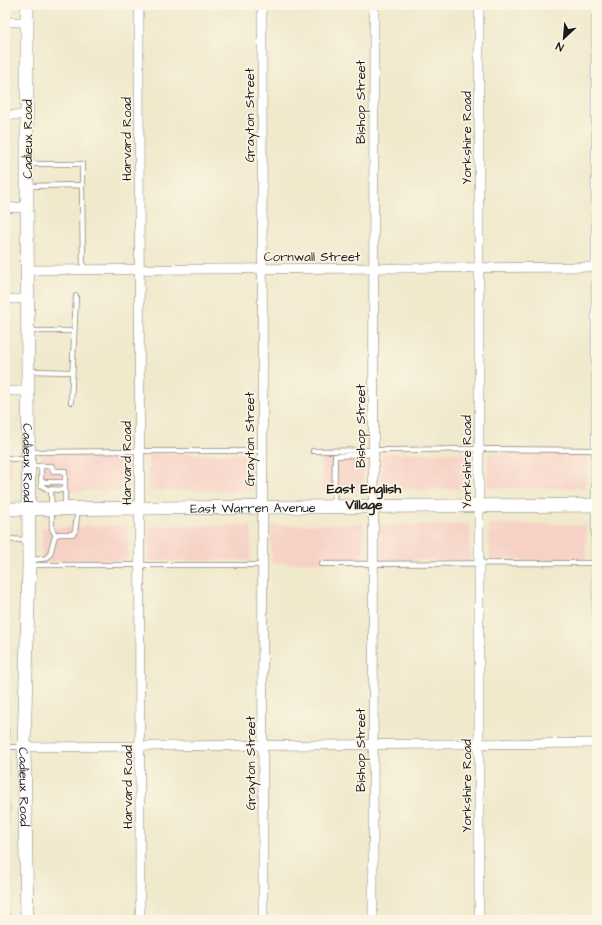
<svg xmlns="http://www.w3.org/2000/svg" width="602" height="925" font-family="'Architects Daughter',sans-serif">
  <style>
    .built { fill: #f7d1c6 }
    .green { fill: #85c982; stroke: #50724f }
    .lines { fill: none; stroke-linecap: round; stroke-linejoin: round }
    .lane-casing { stroke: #868274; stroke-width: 6 }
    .street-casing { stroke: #868274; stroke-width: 10 }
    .secondary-casing { stroke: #868274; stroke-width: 14 }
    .path { stroke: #868274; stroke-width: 1.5; stroke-dasharray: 1 3; stroke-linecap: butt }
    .lane { stroke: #fff; stroke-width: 4.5 }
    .street { stroke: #fff; stroke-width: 9 }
    .secondary { stroke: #fff; stroke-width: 13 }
    .labels { text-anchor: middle; stroke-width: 3.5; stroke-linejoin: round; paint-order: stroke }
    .street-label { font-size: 13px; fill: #1c1c1c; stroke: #fcf5e5 }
    .neighbourhood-label { font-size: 14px; font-weight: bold; fill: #1c1c1c; stroke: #fcf5e5 }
  </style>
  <rect width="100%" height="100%" fill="#fcf5e5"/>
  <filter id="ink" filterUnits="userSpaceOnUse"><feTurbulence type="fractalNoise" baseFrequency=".025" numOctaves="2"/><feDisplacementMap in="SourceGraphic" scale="8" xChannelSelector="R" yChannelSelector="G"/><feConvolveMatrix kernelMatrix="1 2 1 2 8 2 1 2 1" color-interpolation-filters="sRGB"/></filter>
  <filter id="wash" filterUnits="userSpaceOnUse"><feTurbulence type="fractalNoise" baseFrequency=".012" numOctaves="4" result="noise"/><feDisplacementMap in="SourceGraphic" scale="16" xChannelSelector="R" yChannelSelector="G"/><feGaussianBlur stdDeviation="0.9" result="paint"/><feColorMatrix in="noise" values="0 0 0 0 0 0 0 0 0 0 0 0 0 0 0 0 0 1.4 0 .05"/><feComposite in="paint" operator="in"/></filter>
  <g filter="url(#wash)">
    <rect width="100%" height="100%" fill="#f0e9cc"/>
    <g class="built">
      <path d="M5,453h6l-1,39h-5z"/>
      <path d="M381,453h88v36l-88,1z"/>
      <rect x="488" y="453" width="98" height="35"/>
      <path d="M148,454h104v36l-104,1z"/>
      <rect x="322" y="454" width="41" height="36"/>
      <path d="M41,455h88v36h-57l-31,-2z"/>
      <path d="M363,524v38l-92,1v-38z"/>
      <path d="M489,524l97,1v35h-97z"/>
      <path d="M128,525v35l-86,2v-34z"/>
      <path d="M251,525v35l-102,1v-35z"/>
      <rect x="381" y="525" width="89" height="35"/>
      <path d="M5,527h3v38l-1,62 1,293h-3z"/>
    </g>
    <g class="green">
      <rect x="5" y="627" width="2" height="110"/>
      <path d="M5,757h2l1,163h-3z"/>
    </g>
  </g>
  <g filter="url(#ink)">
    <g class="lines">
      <g class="lane-casing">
        <g id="lane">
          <path d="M28,164h54v21"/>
          <path d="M28,186l54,-1 1,85"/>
          <path d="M28,331h46"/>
          <path d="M29,371l43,1"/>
          <path d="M71,402l5,-106"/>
          <path d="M313,451l166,-2 118,1"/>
          <path d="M30,452l109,-1h123"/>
          <path d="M5,458l22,2"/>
          <path d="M29,466h23l1,5h12v36"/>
          <path d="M41,466v19l6,4 18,1"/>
          <path d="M41,482h24"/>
          <path d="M51,489l1,39 1,3 3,4"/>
          <path d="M334,505l1,-49 38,-2"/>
          <path d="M5,539l22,1"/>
          <path d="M30,560c5,-1 11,0 16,-2 7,-3 5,-16 10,-23l4,-1h13l2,-3 3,-21"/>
          <path d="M321,564l276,-1"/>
          <path d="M30,565h233"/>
          <path d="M5,747h17"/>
        </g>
      </g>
      <g class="street-casing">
        <g id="street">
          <path d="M139,5l1,915"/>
          <path d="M262,5l1,915"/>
          <path d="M596,5v445l1,164"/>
          <path d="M5,22h22"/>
          <path d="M5,115h22"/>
          <path d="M5,208l22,-1"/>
          <path d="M27,270l570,-3"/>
          <path d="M5,299h22"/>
          <path d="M5,391h23"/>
          <path d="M24,747l573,-4"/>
          <path d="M373,920l1,-915"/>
          <path d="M479,920v-915"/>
        </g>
      </g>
      <g class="secondary-casing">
        <g id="secondary">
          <path id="s1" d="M27,5v202l2,358 -5,182 3,173"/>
          <path id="s2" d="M5,509l592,-4"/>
        </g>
      </g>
      <path class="path" d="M5,626h4"/>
      <use href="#lane" class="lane"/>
      <use href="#street" class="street"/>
      <use href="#secondary" class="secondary"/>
    </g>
  </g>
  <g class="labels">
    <g class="street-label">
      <text transform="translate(360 102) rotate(-90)" y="5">Bishop Street</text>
      <text transform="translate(249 115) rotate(-90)" y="5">Grayton Street</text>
      <text transform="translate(466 138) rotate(-90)" y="5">Yorkshire Road</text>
      <text transform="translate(27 139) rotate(-90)" y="5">Cadieux Road</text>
      <text transform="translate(126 139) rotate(-90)" y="5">Harvard Road</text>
      <text x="312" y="261">Cornwall Street</text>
      <text transform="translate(360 426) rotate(-90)" y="5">Bishop Street</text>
      <text transform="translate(249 439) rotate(-90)" y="5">Grayton Street</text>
      <text transform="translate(466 462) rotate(-90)" y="5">Yorkshire Road</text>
      <text dy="5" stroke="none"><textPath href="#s1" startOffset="458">Cadieux Road</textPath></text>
      <text transform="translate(126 463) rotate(-90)" y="5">Harvard Road</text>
      <text dy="5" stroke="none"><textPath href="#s2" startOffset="248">East Warren Avenue</textPath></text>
      <text transform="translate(360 750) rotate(-90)" y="5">Bishop Street</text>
      <text transform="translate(250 763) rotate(-90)" y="5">Grayton Street</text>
      <text dy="5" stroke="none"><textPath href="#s1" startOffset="782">Cadieux Road</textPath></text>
      <text transform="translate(466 786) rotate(-90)" y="5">Yorkshire Road</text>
      <text transform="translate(127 787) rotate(-90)" y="5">Harvard Road</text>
    </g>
    <g class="neighbourhood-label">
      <text x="364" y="493">East English<tspan x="364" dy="16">Village</tspan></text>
    </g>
  </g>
  <rect width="602" height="925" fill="none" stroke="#fcf5e5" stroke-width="20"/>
  <g transform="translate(564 38) rotate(206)" stroke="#fcf5e5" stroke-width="3" paint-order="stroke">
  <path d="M0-3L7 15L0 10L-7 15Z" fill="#1c1c1c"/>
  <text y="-6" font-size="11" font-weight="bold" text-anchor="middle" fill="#1c1c1c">N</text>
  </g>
</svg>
